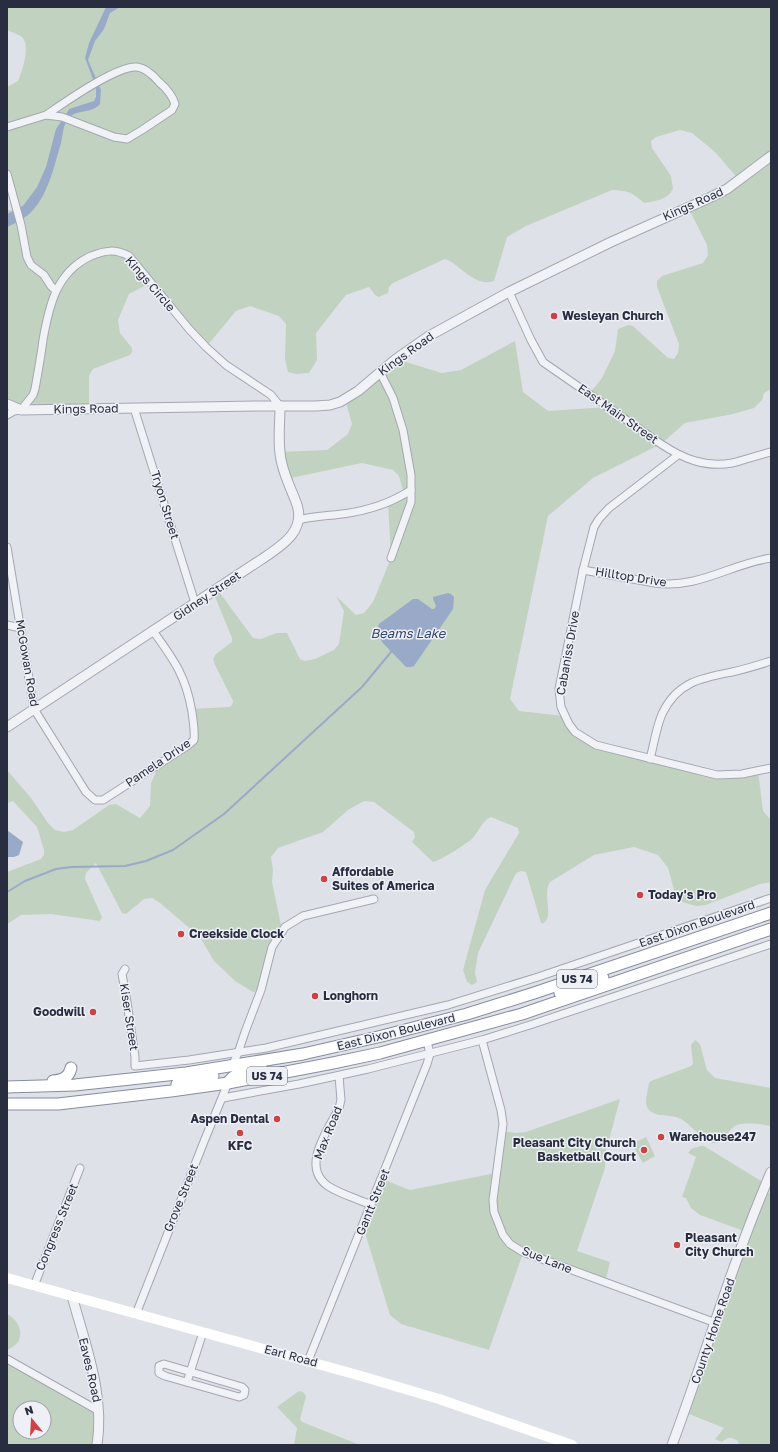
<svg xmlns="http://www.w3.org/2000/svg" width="778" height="1452" font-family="'Golos Text',sans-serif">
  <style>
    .green { fill: #c2d2c0; fill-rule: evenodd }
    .water { fill: #99aac8 }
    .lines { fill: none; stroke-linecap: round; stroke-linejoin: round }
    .stream { stroke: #99aac8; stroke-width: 2 }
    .minor-casing { stroke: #a4a7b2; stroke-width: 9 }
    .tertiary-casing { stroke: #a4a7b2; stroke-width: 11 }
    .trunk-casing { stroke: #868c9f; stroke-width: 13 }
    .minor { stroke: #f1f2f6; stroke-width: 7 }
    .tertiary { stroke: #f1f2f6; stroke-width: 9 }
    .secondary { stroke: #fff; stroke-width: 10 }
    .trunk { stroke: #fff; stroke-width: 11 }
    .poi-dot { fill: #ce4245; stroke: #eef0f6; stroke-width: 1.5 }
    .labels { text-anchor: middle; stroke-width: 3; stroke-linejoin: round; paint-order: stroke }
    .shield { fill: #eef0f6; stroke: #636876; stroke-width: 1 }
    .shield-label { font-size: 11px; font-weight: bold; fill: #282d3f }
    .street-label { font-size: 12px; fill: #282d3f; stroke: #eef0f6 }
    .poi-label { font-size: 12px; font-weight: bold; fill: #282d3f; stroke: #eef0f6; text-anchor: start }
    .water-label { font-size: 13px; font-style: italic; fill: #324673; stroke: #eef0f6 }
  </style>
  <rect width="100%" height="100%" fill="#dfe1e8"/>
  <g class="green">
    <path d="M7,7h764v382l-7,4 -2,7 -8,8 -21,6 -48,9 -24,21 -68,34 -45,38 -38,183 9,12 45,5 22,24 120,33 52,-2 5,40 6,7h2v64l-11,2 -54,21 -10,1 -14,-4 -6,-5 -8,-29 -10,-13 -24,-8 -40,8 -44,27c-8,13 4,32 -6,41h-3l-15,-51 -5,-1 -5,2 -38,80 -3,20 2,9 -5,3 -5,-3 -4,-12 22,-80 34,-57 -1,-5 -27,-11c-9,4 -12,14 -18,21 -8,7 -30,21 -40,24l-21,-20 3,-5 -1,-5 -40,-30 -10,-1 -16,9 -25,22 -45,16 -7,9 2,13 -1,12 10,48 -3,4 -18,56 -8,2 -18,-11 -21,-20 -14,-24 -40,-34 -8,-5 -8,1 -18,15 -4,-1 -26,-50 -10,10 -1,6 17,38 -2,4 -49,-7 -30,1 -14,9v-52l34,-13 3,-4v-5l-7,-23 -24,-26 -6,2v-33l24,28 17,25 7,7 9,2 9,-2 36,-25 7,-1 24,14 10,-12 1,-23 8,-18 32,-21v-35l38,-2 3,-2 1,-4 -18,-36 -2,-6 3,-5 16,-12v-4l-19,-46 4,-3 36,49 8,1 16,-6h10l13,26 5,2 10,-2 19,-9 5,-6 5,-33 -8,-15 20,19 8,-2 9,-11 18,-44 -3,-56 16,-8 -5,-18 -6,-6 -31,-7 -76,16 -6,-27 47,-2 21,-16 4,-10 -7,-25 51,-40 46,14 19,-3 54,-29 8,51 25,19 59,-4 -18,-13 13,-16 13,-27 3,-22 10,-4 5,1 35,32 6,1 4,-6 1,-9 -22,-57v-6l5,-5 41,-13 5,-8 -1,-10 -19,-38 52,-26 -25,-29 -23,-19 -12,-3 -24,7 -5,4 1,7 19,28 2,13c-6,11 -17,12 -29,14 -11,-10 -17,-13 -32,-13l-86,36 -19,11 -13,44c-16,6 -31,-11 -44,-20l-5,-2 -52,24 -4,4 -1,6 -9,4 -4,-2 -6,-8 -23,8 -30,38 1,27 -8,13 -13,1 -8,-2 -3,-13 1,-35 -7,-8 -29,-10 -14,5 -30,36 -54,-65 -23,12 -11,26 2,13 12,15v4l-2,3 -37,14 -4,7v33l-82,-5v-194l11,1 -11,-39v-85l11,-6c4,-10 13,-35 4,-44 -4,-3 -11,-5 -15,-7z"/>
    <path d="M695,1040l5,4 7,26 8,8 56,10v38c-10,-2 -24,-4 -34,-1 -8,3 -12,16 -21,18 -11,2 -25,-19 -35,-24 -9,-5 -24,-1 -32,-9 -6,-6 -1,-19 0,-27l2,-2 40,-15 2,-2 -2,-19z"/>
    <path d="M620,1099l-14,52 -1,17 -28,83 33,11 -4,17 -21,-3 -62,-23 -34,97 -88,-26 -11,-9 -27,-89 19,-47 28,11 86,-17 6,-42 14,2 10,-1z"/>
    <path d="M646,1137l9,19 -12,7 -11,-19z"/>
    <path d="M701,1146h3l62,38 -3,6 8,4v251h-32l-1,-4c-7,-4 -9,-5 -16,1l-7,-3 9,-11 -40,-16 63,-180 -47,-17 -9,-7 -5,-10 -4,-1 14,-40 -8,-4 3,-4z"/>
    <path d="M7,1314c10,5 17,17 11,28 -3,4 -7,6 -11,8z"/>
    <path d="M7,1359l92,52 -2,34h-90zM20,1408h24v24h-24z"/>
    <path d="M299,1391l4,1 3,4 -6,23 2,3 58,23h-66l3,-17 -20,-21z"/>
  </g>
  <g class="water">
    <path d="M106,7h14l-10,6 -6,16 -9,12 -7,19 13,30 -1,14c-8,10 -25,5 -32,15 -5,6 -5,16 -7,24 -7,23 -13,55 -33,72 -6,5 -14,9 -21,12v-13l16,-8 14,-19 9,-20 10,-38 12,-18 1,-2 25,-8 2,-4v-10l-11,-29 4,-15z"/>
    <path d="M448,593l3,1 3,3 -1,12 -39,57 -3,1h-5l-24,-25 -5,-11 2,-7 34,-25h5l14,10h2l2,-3 -3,-7v-2z"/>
    <path d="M7,830l16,12 -4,13 -5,2h-7z"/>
  </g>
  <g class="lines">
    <path class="stream" d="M7,892l18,-11 31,-12 15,-2 54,-1 21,-5 27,-11 51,-36 138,-127 29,-35"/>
    <g class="minor-casing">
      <g id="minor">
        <path d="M7,127l39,-12 16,2 52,20 13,2 15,-9 30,-20 3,-6c-3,-10 -9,-16 -16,-22 -6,-7 -13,-14 -22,-15 -20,-2 -73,36 -91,48"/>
        <path d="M7,174l14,51 6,32 4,8 13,10 7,11 4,4"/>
        <path d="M509,292l22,48 12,22 118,82c21,14 44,24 71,19 13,-3 26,-8 39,-11"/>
        <path d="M380,372l13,26 10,32 8,45v27l-20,56"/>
        <path d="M134,408l61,195"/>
        <path d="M7,415l7,-4 7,-1 12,-15 2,-6c3,-17 6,-33 8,-49 6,-34 13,-68 48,-84 15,-6 24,-7 38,0l60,73 17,18 20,18 45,30 9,11"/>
        <path d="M678,455l-69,53 -10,11 -5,8 -11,43 -24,119 2,18 8,17 6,8 21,13 121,30 25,-1 29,-6"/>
        <path d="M299,520c14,-4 29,-4 43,-6 24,-3 49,-11 69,-24"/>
        <path d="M7,547l27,162 52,83 9,8h8l84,-54 7,-6c1,-10 -1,-19 -2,-28 -6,-36 -18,-52 -39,-81"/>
        <path d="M583,570l72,13c44,6 75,-19 116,-25"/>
        <path d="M7,625l14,3"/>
        <path d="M650,759c4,-15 6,-31 12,-45 15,-32 39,-36 70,-42 14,-3 26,-7 39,-11"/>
        <path d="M125,969l-3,5 5,28 8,55v9l54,-6 77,-12 182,-43 90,-28 233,-79"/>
        <path d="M482,1040l19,70 2,14 -10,76 1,12 9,23 7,9 13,8 193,71"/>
        <path d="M232,1066l6,-13 7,-21 16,-42 11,-43 13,-20 18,-11 71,-17"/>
        <path d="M339,1076l2,24 -2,8c-11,22 -39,59 -11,78 12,8 30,13 43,19"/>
        <path d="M223,1098l76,-14 69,-15 114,-29 51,-16 238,-80"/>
        <path d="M34,1286l46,-118"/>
        <path d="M136,1314l69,-175 23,-56"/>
        <path d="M7,1359l92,52"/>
        <path d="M308,1361l119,-297 3,-10 -3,-13"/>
        <path d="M164,1364l78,23 3,3 -1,5 -5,2 -74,-21 -6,-3v-7z"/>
        <path d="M187,1382l16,-50"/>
      </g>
    </g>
    <g class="tertiary-casing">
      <g id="tertiary">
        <path d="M7,404l14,6 239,-4h56l14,-1 10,-3 18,-11 38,-32 33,-23 80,-44 102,-50 96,-43 20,-10 44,-33"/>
        <path d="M7,727l255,-168c21,-14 45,-29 34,-57 -5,-13 -11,-25 -14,-38 -5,-18 -2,-39 -2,-58"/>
        <path d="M72,1296c13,48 33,99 25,149"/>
        <path d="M672,1445c34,-91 61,-185 99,-273"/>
      </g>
    </g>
    <g class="trunk-casing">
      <g id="trunk">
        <path d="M560,993l43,-15"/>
        <path d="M53,1081c9,-1 16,-3 18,-13"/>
        <path d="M228,1083c7,-12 21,-12 34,-14"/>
        <path d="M177,1084l36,-8"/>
        <path d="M7,1087l68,-2 111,-12 117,-19 79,-18 85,-22 67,-21 237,-80"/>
        <path d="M7,1104h51l113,-13 57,-8 105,-20 47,-10 142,-39 249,-85"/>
      </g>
    </g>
    <use href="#minor" class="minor"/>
    <use href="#tertiary" class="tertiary"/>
    <path class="secondary" d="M7,1278l354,98 78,23 133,46"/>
    <use href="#trunk" class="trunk"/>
  </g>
  <g class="poi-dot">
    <circle cx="554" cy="316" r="4"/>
    <circle cx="324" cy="879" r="4"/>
    <circle cx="640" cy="895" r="4"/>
    <circle cx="181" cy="934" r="4"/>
    <circle cx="315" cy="996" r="4"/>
    <circle cx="93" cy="1012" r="4"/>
    <circle cx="277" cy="1119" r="4"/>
    <circle cx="240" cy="1133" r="4"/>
    <circle cx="661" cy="1137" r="4"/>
    <circle cx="644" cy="1150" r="4"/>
    <circle cx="677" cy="1245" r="4"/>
  </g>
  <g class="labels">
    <g class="shield">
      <rect x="557" y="970" width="40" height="18" rx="3"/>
      <rect x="247" y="1067" width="40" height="18" rx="3"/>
    </g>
    <g class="shield-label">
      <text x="577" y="983">US 74</text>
      <text x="267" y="1080">US 74</text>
    </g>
    <g class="street-label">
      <text transform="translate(693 204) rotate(-24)" y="4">Kings Road</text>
      <text transform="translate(150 284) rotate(49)" y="4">Kings Circle</text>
      <text transform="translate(406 354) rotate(-36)" y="4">Kings Road</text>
      <text transform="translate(86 409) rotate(-1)" y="4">Kings Road</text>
      <text transform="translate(618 414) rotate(35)" y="4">East Main Street</text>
      <text transform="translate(165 505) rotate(73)" y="4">Tryon Street</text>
      <text transform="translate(631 577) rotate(9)" y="4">Hilltop Drive</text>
      <text transform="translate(207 596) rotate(-34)" y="4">Gidney Street</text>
      <text transform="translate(568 653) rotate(-80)" y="4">Cabaniss Drive</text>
      <text transform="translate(27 663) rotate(80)" y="4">McGowan Road</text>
      <text transform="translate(158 763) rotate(-34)" y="4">Pamela Drive</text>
      <text transform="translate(697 924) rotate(-19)" y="4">East Dixon Boulevard</text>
      <text transform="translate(129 1017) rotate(81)" y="4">Kiser Street</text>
      <text transform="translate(396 1032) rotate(-14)" y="4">East Dixon Boulevard</text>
      <text transform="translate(328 1133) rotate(-68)" y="4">Max Road</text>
      <text transform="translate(181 1198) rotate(-68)" y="4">Grove Street</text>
      <text transform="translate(373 1202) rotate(-68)" y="4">Gantt Street</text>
      <text transform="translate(57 1227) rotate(-68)" y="4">Congress Street</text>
      <text transform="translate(547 1260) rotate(22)" y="4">Sue Lane</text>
      <text transform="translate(713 1331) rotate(-71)" y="4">County Home Road</text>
      <text transform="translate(291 1356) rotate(15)" y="4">Earl Road</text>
      <text transform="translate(90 1370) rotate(77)" y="4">Eaves Road</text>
    </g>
    <g class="poi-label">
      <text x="562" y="320">Wesleyan Church</text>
      <text x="332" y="876">Affordable<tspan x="332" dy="14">Suites of America</tspan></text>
      <text x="648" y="899">Today's Pro</text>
      <text x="189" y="938">Creekside Clock</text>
      <text x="323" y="1000">Longhorn</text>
      <text x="85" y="1016" text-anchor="end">Goodwill</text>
      <text x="269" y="1123" text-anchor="end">Aspen Dental</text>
      <text x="669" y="1141">Warehouse247</text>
      <text x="636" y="1147" text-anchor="end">Pleasant City Church<tspan x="636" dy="14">Basketball Court</tspan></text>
      <text x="240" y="1150" text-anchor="middle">KFC</text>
      <text x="685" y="1242">Pleasant<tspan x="685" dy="14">City Church</tspan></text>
    </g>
    <g class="water-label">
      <text x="408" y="638">Beams Lake</text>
    </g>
  </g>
  <rect width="778" height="1452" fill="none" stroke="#282d3f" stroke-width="16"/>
  <g transform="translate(32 1420) rotate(342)"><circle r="19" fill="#eef0f6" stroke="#9fa2ad"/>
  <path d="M0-3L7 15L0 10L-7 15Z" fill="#ce4245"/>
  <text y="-6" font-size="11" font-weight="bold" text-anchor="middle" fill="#282d3f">N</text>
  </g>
</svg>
